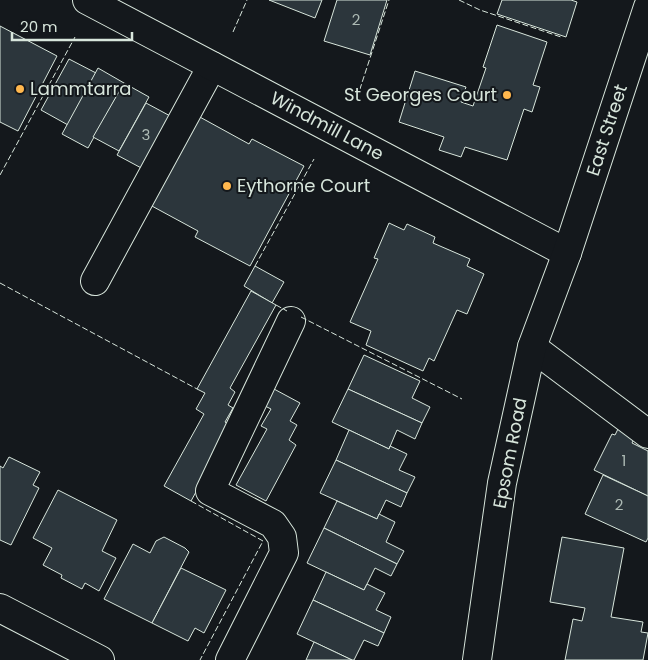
<svg xmlns="http://www.w3.org/2000/svg" width="648" height="660" font-family="Poppins,sans-serif">
  <style>
    .building { fill: #2c363c; stroke: #d8e6dc }
    .lines { fill: none; stroke-linecap: round; stroke-linejoin: round }
    .minor-casing { stroke: #d8e6dc; stroke-width: 30 }
    .major-casing { stroke: #d8e6dc; stroke-width: 30 }
    .highway-casing { stroke: #d8e6dc; stroke-width: 30 }
    .minor { stroke: #14181c; stroke-width: 28 }
    .major { stroke: #14181c; stroke-width: 28 }
    .highway { stroke: #14181c; stroke-width: 28 }
    .fence { stroke: #d8e6dc; stroke-width: 1; stroke-dasharray: 6 2.5; stroke-linecap: butt }
    .poi-dot { fill: #ffb74d; stroke: #14181c; stroke-width: 2 }
    .labels { text-anchor: middle; stroke-width: 4; stroke-linejoin: round; paint-order: stroke }
    .number-label { font-size: 15px; fill: #adbab4 }
    .poi-label { font-size: 18px; fill: #d8e6dc; stroke: #14181c; text-anchor: start }
    .street-label { font-size: 18px; fill: #d8e6dc; stroke: #14181c }
  </style>
  <rect width="100%" height="100%" fill="#14181c"/>
  <g class="building">
    <path d="M269,0h53l-7,18z"/>
    <path d="M337,0h50l-17,55 -46,-14z"/>
    <path d="M502,0h69l6,2 -11,35 -69,-23z"/>
    <path d="M497,25l50,17 -14,43 7,2 -8,25 -8,-3 -17,51 -42,-13 -4,10 -22,-7 5,-13 -45,-15 16,-51 51,16 -5,15 12,4 13,-38 -3,-1z"/>
    <path d="M0,26l57,30 -39,75 -18,-9z"/>
    <path d="M69,59l27,14 -28,52 -27,-15z"/>
    <path d="M98,68l26,15 -36,65 -26,-14z"/>
    <path d="M124,83l25,14 -30,54 -26,-14z"/>
    <path d="M146,103l28,15 -29,52 -28,-15z"/>
    <path d="M198,116l51,28 3,-5 52,27 -54,100 -55,-29 3,-6 -48,-26z"/>
    <path d="M389,223l15,7 3,-6 28,13 -2,6 37,16 -3,7 17,8 -17,40 -10,-4 -23,51 -5,-3 -6,13 -57,-26 5,-14 -21,-9 28,-63 -4,-1z"/>
    <path d="M255,266l29,16 -12,21 -28,-17z"/>
    <path d="M251,291l25,14 -46,83 5,4 -7,13 5,3 -8,14 7,5 -41,74 -27,-15 40,-72 -8,-5 9,-16 -8,-4z"/>
    <path d="M364,355l56,26 -8,17 18,9 -8,16 -74,-34z"/>
    <path d="M274,389l26,14 -10,18 7,4 -8,15 7,5 -30,56 -30,-16 31,-56 -6,-3 10,-17 -6,-3z"/>
    <path d="M348,389l74,34 -7,16 -18,-9 -8,19 -57,-27z"/>
    <path d="M620,425l17,8 -5,10 16,8v45l-54,-26 18,-36 3,1z"/>
    <path d="M349,430l40,19 1,-3 17,8 -8,16 16,7 -8,16 -71,-33z"/>
    <path d="M9,457l31,15 -7,13 6,3 -28,57 -11,-5v-74l3,2z"/>
    <path d="M336,460l71,33 -6,14 -15,-7 -9,19 -57,-26z"/>
    <path d="M603,475l45,21v42l-2,4 -61,-28z"/>
    <path d="M58,490l59,30 -15,31 14,7 -17,33 -14,-8 -3,6 -21,-11 1,-3 -19,-10 9,-17 -19,-10z"/>
    <path d="M337,501l40,18 2,-5 16,8 -9,20 18,9 -7,13 -73,-36z"/>
    <path d="M324,528l73,36 -6,12 -16,-8 -11,22 -57,-27z"/>
    <path d="M164,537l21,11 4,4 -37,71 -48,-24 29,-55 17,9 6,-12z"/>
    <path d="M562,537l62,11 -13,69 32,5 -2,10 7,1 -5,27h-78l8,-41 9,2 3,-13 -35,-6z"/>
    <path d="M181,568l45,22 -22,43 -9,-5 -7,13 -36,-18z"/>
    <path d="M326,572l38,18 3,-6 18,9 -9,17 15,7 -7,16 -71,-33z"/>
    <path d="M313,600l71,33 -6,13 -14,-6 -10,20h-2l-55,-26z"/>
    <path d="M314,642l38,18h-46z"/>
  </g>
  <g class="lines">
    <g class="minor-casing">
      <g id="minor">
        <path d="M95,281l117,-215"/>
        <path d="M532,347l116,87"/>
        <path d="M0,608l100,52"/>
        <path d="M230,660l54,-107 -2,-16 -9,-13 -63,-33 81,-170"/>
      </g>
    </g>
    <g class="major-casing">
      <path id="major" d="M87,0l480,253"/>
    </g>
    <g class="highway-casing">
      <path id="highway" d="M477,660l25,-177 30,-136 35,-94 81,-246"/>
    </g>
    <use href="#minor" class="minor"/>
    <use href="#major" class="major"/>
    <use href="#highway" class="highway"/>
    <g class="fence">
      <path d="M459,0l21,10 81,27"/>
      <path d="M233,32l14,-32"/>
      <path d="M357,98l32,-98"/>
      <path d="M0,175l75,-138"/>
      <path d="M255,266l59,-107"/>
      <path d="M0,283l197,106"/>
      <path d="M276,305l11,6"/>
      <path d="M301,317l161,82"/>
      <path d="M191,501l72,40 -63,119"/>
    </g>
  </g>
  <g class="poi-dot">
    <circle cx="20" cy="89" r="5"/>
    <circle cx="507" cy="95" r="5"/>
    <circle cx="227" cy="186" r="5"/>
  </g>
  <g class="labels">
    <g class="number-label">
      <text x="356" y="25">2</text>
      <text x="146" y="140">3</text>
      <text x="624" y="466">1</text>
      <text x="619" y="510">2</text>
    </g>
    <g class="poi-label">
      <text x="30" y="95">Lammtarra</text>
      <text x="497" y="101" text-anchor="end">St Georges Court</text>
      <text x="237" y="192">Eythorne Court</text>
    </g>
    <g class="street-label">
      <text transform="translate(327 126) rotate(28)" y="6">Windmill Lane</text>
      <text transform="translate(607 130) rotate(-72)" y="6">East Street</text>
      <text transform="translate(510 453) rotate(-79)" y="6">Epsom Road</text>
    </g>
  </g>
  <path d="M12 32v8h120v-8" fill="none" stroke="#d8e6dc" stroke-width="2.5"/>
  <text x="20" y="32" font-size="15" fill="#d8e6dc" stroke="#14181c" stroke-width="4" paint-order="stroke">20 m</text>
</svg>
